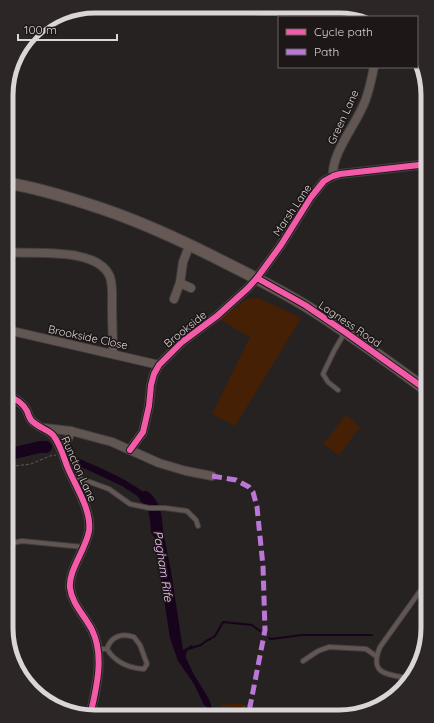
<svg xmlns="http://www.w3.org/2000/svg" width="434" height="723" font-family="Quicksand,sans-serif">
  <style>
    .green { fill: #452005 }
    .water { fill: #17031b }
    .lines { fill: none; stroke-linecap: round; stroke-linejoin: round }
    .stream { stroke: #17031b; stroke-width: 2 }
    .river { stroke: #17031b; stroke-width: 12 }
    .service-casing { stroke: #423f40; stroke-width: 6 }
    .minor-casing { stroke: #423f40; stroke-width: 10 }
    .secondary-casing { stroke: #423f40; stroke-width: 13 }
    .path { stroke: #635a59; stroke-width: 1; stroke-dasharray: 3 2; stroke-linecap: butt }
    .service { stroke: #625653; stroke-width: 4 }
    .minor { stroke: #625653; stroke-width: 8 }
    .secondary { stroke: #655855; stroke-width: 11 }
    .quiet { stroke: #ba77d6; stroke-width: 5; stroke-dasharray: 10 5; stroke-linecap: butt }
    .cycleway-casing { stroke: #1e1718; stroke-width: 8 }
    .cycleway { stroke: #f35aa7; stroke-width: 6 }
    .labels { text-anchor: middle; stroke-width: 3.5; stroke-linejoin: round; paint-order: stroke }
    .street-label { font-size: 11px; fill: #dad5d6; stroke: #1e1718 }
    .water-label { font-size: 12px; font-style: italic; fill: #f4c5fd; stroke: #1e1718 }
    .rim { fill: none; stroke: #dad5d6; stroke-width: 5 }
  </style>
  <rect width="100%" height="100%" fill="#262222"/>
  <g class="green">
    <path d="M258,298l43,20 -66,108 -23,-12 38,-77 -31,-18 28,-20z"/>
    <path d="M346,415l14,12 -21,28 -16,-11z"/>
    <path d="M243,703v14h-22l1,-12z"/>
    <path d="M204,708l3,9 -106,-1z"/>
  </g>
  <g class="water">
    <path d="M73,456c22,10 71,28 83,50l-10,-2 -10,-9 -14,-9 -47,-22z"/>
    <path d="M151,515l9,1 11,55 12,79 9,-5 1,4 -5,1 -2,4v4l7,15 16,26 6,18h-5l-1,-8 -5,-4 -10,-21 -16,-23 -8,-23z"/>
  </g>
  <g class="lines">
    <g class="stream">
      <path d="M269,638l2,1 31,-4h70"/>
      <path d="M191,648l10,-3 5,-4 4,-2 5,-3 8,-14 29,3 8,6"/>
      <path d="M98,714l111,-5"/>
    </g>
    <g class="river">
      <path d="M6,455l34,-8h6"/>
      <path d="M145,497c11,9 11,21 12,34"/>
    </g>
    <g class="service-casing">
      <g id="service">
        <path d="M338,390l-10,-8 -5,-8 11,-23 11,-19"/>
        <path d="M71,475l38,14 21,15 19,4h16l22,3 9,9 2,6"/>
        <path d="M6,544l16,-3 61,6"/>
        <path d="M98,649h9c8,13 22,19 37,20l3,-5 -7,-19 -6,-8c-12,-4 -23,-1 -27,12"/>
        <path d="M303,661l15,-10 11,-4 37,2 10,7"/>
        <path d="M411,679c-22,-5 -43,-3 -31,-32l48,-67"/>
      </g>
    </g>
    <g class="minor-casing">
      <g id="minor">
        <path d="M203,7l61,4h19l14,-2 66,2"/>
        <path d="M333,176c-2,-21 22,-51 30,-70 6,-12 8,-26 11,-39"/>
        <path d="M7,252c25,3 91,-6 103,25 3,9 2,19 2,28 0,16 1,33 1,49"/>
        <path d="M180,283l11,5"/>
        <path d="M174,299l6,-16 3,-21 7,-18"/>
        <path d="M12,331l147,34"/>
        <path d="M6,395c9,3 17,8 21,16 1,3 2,6 4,9 6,7 16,9 22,15 7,9 10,20 14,31 7,18 25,44 22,65 -3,18 -21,40 -19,57 2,16 15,28 22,42 13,26 4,60 -2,86"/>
        <path d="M44,428l27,3 41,11 47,21 27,8 26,5"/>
        <path d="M59,445l9,-6 3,-8"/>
        <path d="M130,450l13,-18 6,-26 2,-21 3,-11 5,-9 23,-23 35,-26 31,-28 9,-10 24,-33 30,-48 13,-16 9,-5 7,-2 88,-10"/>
      </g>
    </g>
    <g class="secondary-casing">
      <path id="secondary" d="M7,183c32,5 63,15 93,25 45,15 87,35 128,56 26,13 53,27 78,42 42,26 82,56 122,85"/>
    </g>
    <g class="path">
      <path d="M6,467l25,-3 19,-8 6,-1"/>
      <path d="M176,716l11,-2 7,3"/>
      <path d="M204,717c9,-6 16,-3 25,-4 8,-1 14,-6 21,-9"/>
    </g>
    <use href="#service" class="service"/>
    <use href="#minor" class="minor"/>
    <use href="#secondary" class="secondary"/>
    <path class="quiet" d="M212,476l24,4 13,7 4,5 4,15 6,59 2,64 -17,87"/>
    <g class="cycleway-casing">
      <g id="cycleway">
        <path d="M257,278l48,27 40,27 83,59"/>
        <path d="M6,395c9,3 17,8 21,16 1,3 2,6 4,9 6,7 16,9 22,15 7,9 10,20 14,31 7,18 25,44 22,65 -3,18 -21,40 -19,57 2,16 15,28 22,42 13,26 4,60 -2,86"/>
        <path d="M130,450l13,-18 6,-26 2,-21 3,-11 5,-9 23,-23 35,-26 31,-28 9,-10 24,-33 30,-48 13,-16 9,-5 7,-2 88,-10"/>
      </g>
    </g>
    <use href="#cycleway" class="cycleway"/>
  </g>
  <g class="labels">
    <g class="street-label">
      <text transform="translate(343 117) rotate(-65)" y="4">Green Lane</text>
      <text transform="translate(292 210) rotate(-56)" y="4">Marsh Lane</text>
      <text transform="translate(350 324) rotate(34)" y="4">Lagness Road</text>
      <text transform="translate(185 329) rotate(-39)" y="4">Brookside</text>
      <text transform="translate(88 337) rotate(12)" y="4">Brookside Close</text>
      <text transform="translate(79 469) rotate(66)" y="4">Runcton Lane</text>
    </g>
    <g class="water-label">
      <text transform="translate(163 566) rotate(81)" y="4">Pagham Rife</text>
    </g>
  </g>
  <path d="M0 0H434V723H0ZM95 13H339A82 82 0 0 1 421 95V628A82 82 0 0 1 339 710H95A82 82 0 0 1 13 628V95A82 82 0 0 1 95 13Z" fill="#2d2627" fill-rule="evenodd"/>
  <path class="rim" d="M95 13H339A82 82 0 0 1 421 95V628A82 82 0 0 1 339 710H95A82 82 0 0 1 13 628V95A82 82 0 0 1 95 13Z"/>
  <rect x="278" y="16" width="140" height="52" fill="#1e1718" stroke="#696364"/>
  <rect x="286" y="29" width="20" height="6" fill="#f35aa7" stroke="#696364"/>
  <text x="314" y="36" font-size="12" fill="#dad5d6">Cycle path</text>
  <rect x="286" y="49" width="20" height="6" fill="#ba77d6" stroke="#696364"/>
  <text x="314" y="56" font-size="12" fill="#dad5d6">Path</text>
  <path d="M18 34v6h99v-6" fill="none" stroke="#dad5d6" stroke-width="2"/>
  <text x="24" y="34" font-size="12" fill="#dad5d6" stroke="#1e1718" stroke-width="3" paint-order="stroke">100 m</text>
</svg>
